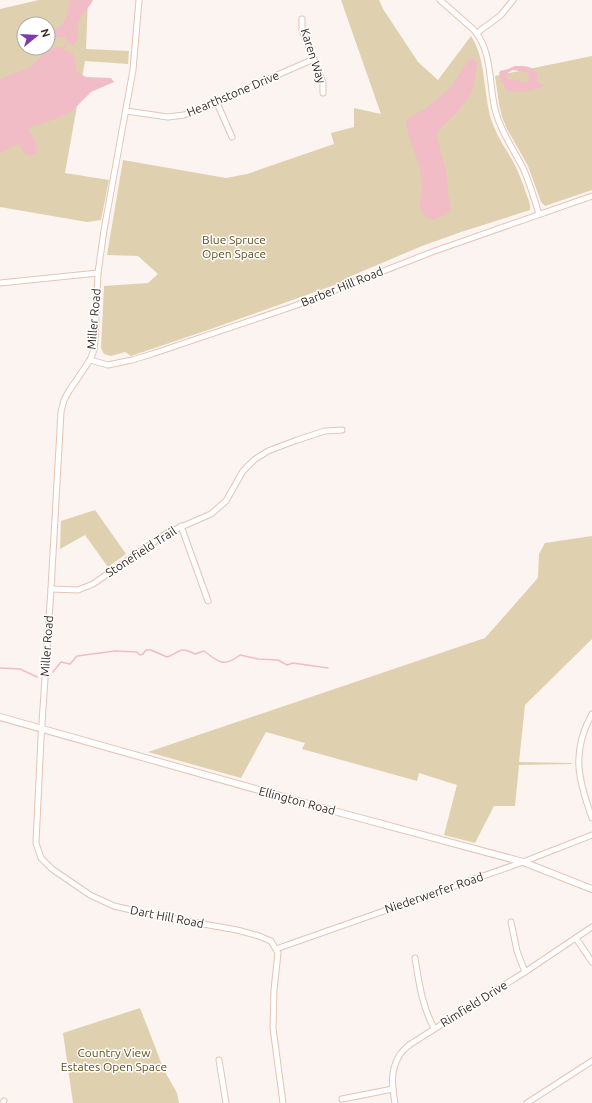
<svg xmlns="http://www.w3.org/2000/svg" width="592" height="1103" font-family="Ubuntu,sans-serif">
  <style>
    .green { fill: #dfd1af; fill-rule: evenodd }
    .water { fill: #f1bcc5; fill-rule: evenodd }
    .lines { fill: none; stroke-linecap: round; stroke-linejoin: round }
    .stream { stroke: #f1bcc5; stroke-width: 1.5 }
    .minor-casing { stroke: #e6c4b4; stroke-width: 7 }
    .major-casing { stroke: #e6c4b4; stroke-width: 8 }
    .minor { stroke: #fff; stroke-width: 5 }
    .major { stroke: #fff; stroke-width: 6 }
    .labels { text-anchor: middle; stroke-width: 3; stroke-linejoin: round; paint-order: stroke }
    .street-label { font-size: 12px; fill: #362a23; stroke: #fff }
    .park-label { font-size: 12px; fill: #624e1a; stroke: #fff }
  </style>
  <rect width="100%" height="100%" fill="#fbf4f0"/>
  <g class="green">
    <path d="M39,0h49l-2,49 43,2 -1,13 -43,-3 -20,112 44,7 -8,40 -14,2 -87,-15v-198zM24,24h24v24h-24z"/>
    <path d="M341,0h38l4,9 35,53 20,18 33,-44c17,26 11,62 23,91 5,13 14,25 21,38 4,9 8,18 11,28 2,6 5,11 4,17l-69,22 -39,14 -71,30 3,2 -143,51 -80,27 -6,-4 -14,4 -7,-2 -3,-6 3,-62 44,-3 10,-9 -20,-18 -31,-1 16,-95 103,18 21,-4 87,-30 -3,-11 23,-6v-19l27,6z"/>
    <path d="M592,56v134l-47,16 -4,-4 -13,-36 -21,-37 -5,-12 -3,-13 -4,-28z"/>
    <path d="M95,510l31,44 -18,13 -23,-32 -25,14 1,-28z"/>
    <path d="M592,536v103l-67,66 -6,57 53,1v1l-53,1 -4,41h-21l-19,37 -31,-8 13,-50 -38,-12 -2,8 -115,-32 3,-6 -39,-11 -25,46 -93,-26 337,-114 52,-59 1,-2 1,-23 6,-11z"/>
    <path d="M140,1008l24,62 13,23 2,10h-106l-10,-70z"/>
  </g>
  <g class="water">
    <path d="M70,0h23c-4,9 -14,15 -15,25 -1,8 2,17 -6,21 -8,-8 -5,-11 -18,-8 -4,-2 -5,-5 -3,-8 3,-1 7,-2 9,-4 7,-5 8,-19 10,-26z"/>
    <path d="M58,47l5,1 1,2c15,2 9,12 13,22l9,5 25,1 3,4 -23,10 -18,18 -4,3 -19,8 -19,6 -3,4c6,5 10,13 9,21 -10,9 -14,0 -19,-8l-18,9v-74l29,-11 15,-14 9,-6z"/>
    <path d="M471,59h3l2,2 1,3c-1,8 -2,20 -5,27 -7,16 -24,29 -35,41l-1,2 11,40 1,19 3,16 -6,6 -13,5 -3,-1 -5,-4 -4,-9v-3l2,-12 -2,-23 -11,-31 -3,-15 4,-5 16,-9 25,-21 17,-26z"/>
    <path d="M515,66c10,0 16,-1 22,8v8l5,2 4,2 -21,6 -18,-1 -5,-8 -3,-10 1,-2 8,-2zM513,70c5,2 10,0 15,3l1,6 -1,3h-2l-18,-3 -2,-3 3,-4z"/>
  </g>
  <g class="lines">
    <g class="stream">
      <path d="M62,51l7,-12"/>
      <path d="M0,668l20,1 17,8"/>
      <path d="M53,672l8,-10 9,2 7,-8 38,-5 22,1 3,3 3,-1 3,-4h5l16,7c15,-5 11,-11 28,-3l9,-3c15,11 19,17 36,4l18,4 20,1 9,5 6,-2 35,5"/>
    </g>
    <g class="minor-casing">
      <g id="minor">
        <path d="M139,0l-6,70 -29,160 -6,43 -3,66 -1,11 -4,10 -21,31 -5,9 -3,12 -10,177 -10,149 -5,105 5,15 11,11 38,26 24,11 39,9 84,15 22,6 12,5 7,12 -4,37 -1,38 10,75"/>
        <path d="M440,0l33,29c21,23 15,57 23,84 6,21 18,37 27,55 7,15 11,31 16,46"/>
        <path d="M302,19v11l21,53v10"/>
        <path d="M477,33l24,-18 12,-15"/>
        <path d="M217,103l15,34"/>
        <path d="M126,111l42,6 16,-2 33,-12 42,-20 55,-24"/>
        <path d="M0,283l98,-10"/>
        <path d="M90,360l18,5 24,-5 20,-6 145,-49 135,-53 160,-56"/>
        <path d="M181,526l27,75"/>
        <path d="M51,589l27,1 15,-6 74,-51 44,-19 15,-13 17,-30 11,-11 14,-9 29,-11 28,-9 17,-1"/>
        <path d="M592,714c-21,38 -14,65 0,104"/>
        <path d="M511,922l6,29 8,21"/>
        <path d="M576,938l16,24"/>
        <path d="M276,949l247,-87 69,-27"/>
        <path d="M415,958c4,25 7,48 19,70"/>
        <path d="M219,1060l7,43"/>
        <path d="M342,1099l51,-10"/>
        <path d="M3,1103l1,-2"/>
        <path d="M395,1103c-3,-16 -5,-32 4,-47 2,-4 7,-8 10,-11l116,-73 67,-45"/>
        <path d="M527,1103l65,-42"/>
      </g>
    </g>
    <g class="major-casing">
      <path id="major" d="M0,717l319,90 204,55 69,27"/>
    </g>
    <use href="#minor" class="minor"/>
    <use href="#major" class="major"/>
  </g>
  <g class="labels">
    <g class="street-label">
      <text transform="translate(313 56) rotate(72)" y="4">Karen Way</text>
      <text transform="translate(233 94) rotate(-23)" y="4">Hearthstone Drive</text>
      <text transform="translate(342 287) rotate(-22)" y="4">Barber Hill Road</text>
      <text transform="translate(94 319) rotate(-85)" y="4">Miller Road</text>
      <text transform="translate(141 552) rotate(-33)" y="4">Stonefield Trail</text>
      <text transform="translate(47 646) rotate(-86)" y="4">Miller Road</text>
      <text transform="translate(297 801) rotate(15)" y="4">Ellington Road</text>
      <text transform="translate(434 893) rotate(-19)" y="4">Niederwerfer Road</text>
      <text transform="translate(167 917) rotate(11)" y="4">Dart Hill Road</text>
      <text transform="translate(474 1004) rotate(-32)" y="4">Rimfield Drive</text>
    </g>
    <g class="park-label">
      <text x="234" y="244">Blue Spruce<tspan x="234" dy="14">Open Space</tspan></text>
      <text x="114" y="1057">Country View<tspan x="114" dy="14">Estates Open Space</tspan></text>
    </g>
  </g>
  <g transform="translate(36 36) rotate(72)"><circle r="19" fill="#ffffff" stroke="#afaaa7"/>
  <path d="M0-3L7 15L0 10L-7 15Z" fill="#7d3aae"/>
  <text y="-6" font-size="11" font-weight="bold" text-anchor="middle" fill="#362a23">N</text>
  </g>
</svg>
